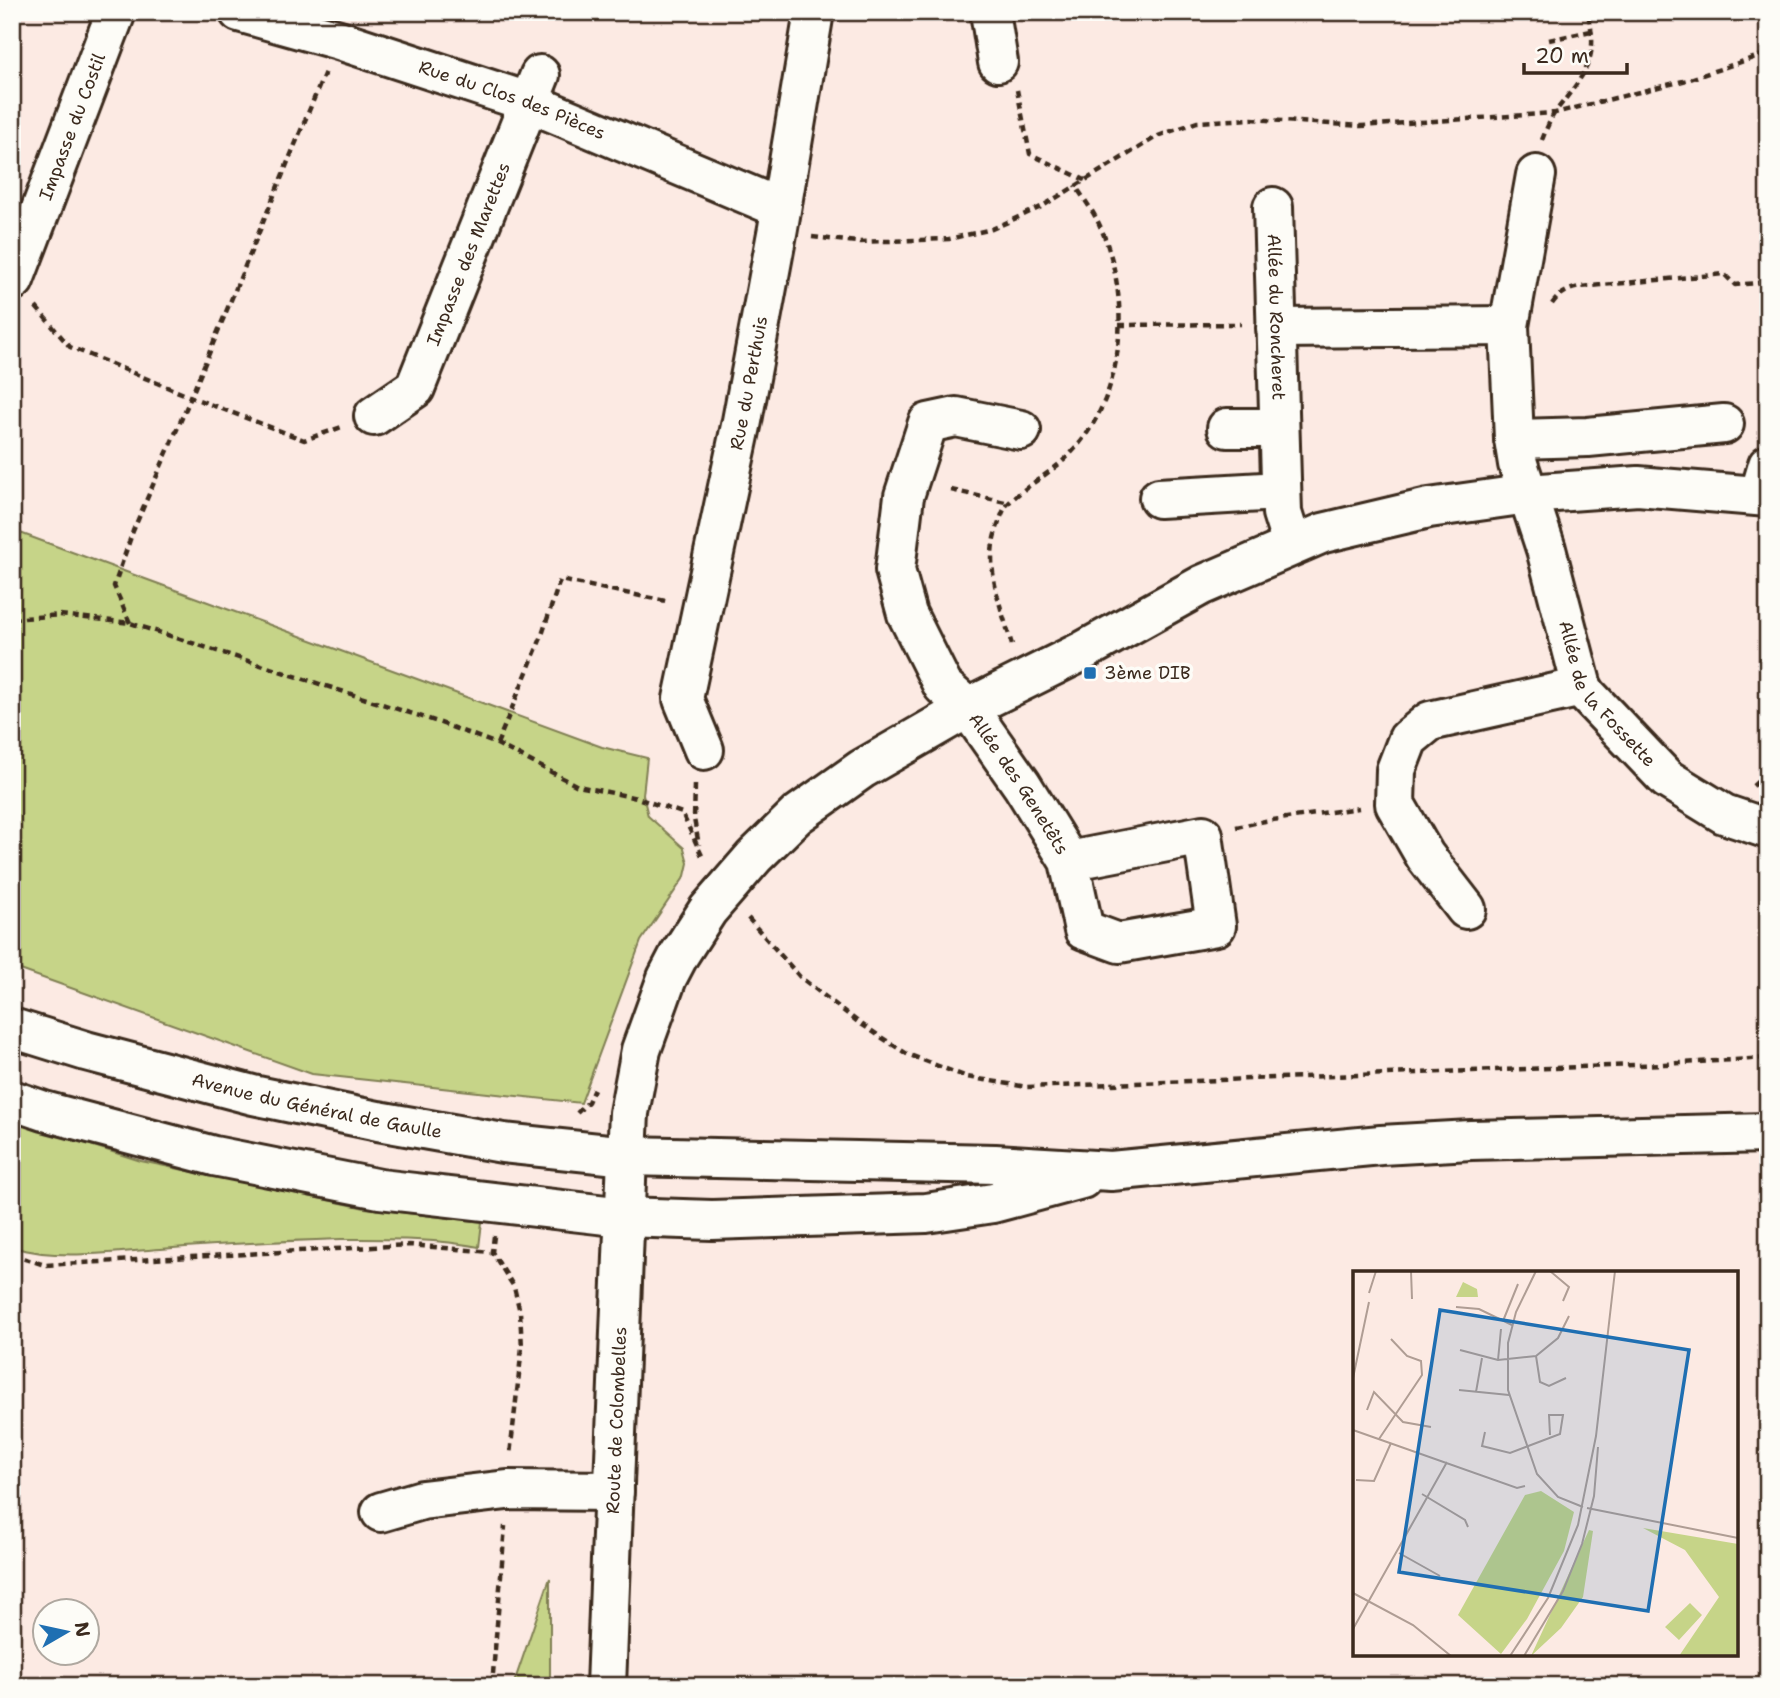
<svg xmlns="http://www.w3.org/2000/svg" width="1780" height="1698" font-family="'Shantell Sans',sans-serif">
  <style>
    .green { fill: #c6d488; stroke: #807f53; stroke-width: 2 }
    .lines { fill: none; stroke-linecap: round; stroke-linejoin: round }
    .minor-casing { stroke: #3b2a1e; stroke-width: 44 }
    .major-casing { stroke: #3b2a1e; stroke-width: 44 }
    .path { stroke: #3b2a1e; stroke-width: 4.5; stroke-dasharray: 7 5; stroke-linecap: butt }
    .minor { stroke: #fdfcf7; stroke-width: 38 }
    .major { stroke: #fdfcf7; stroke-width: 38 }
    .poi-dot { fill: #1f6fb2; stroke: #fdfcf7; stroke-width: 2.5 }
    .labels { text-anchor: middle; stroke-width: 7; stroke-linejoin: round; paint-order: stroke }
    .street-label { font-size: 18px; fill: #3b2a1e; stroke: #fdfcf7 }
    .poi-label { font-size: 18px; fill: #3b2a1e; stroke: #fdfcf7; text-anchor: start }
    .inset-road { fill: none; stroke: #af9d94; stroke-width: 2 }
    .view { fill: #1f6fb2; fill-opacity: 0.15; stroke: #1f6fb2; stroke-width: 3.5 }
    .inset-edge { fill: none; stroke: #3b2a1e; stroke-width: 3.5 }
  </style>
  <rect width="100%" height="100%" fill="#fceae3"/>
  <filter id="ink" filterUnits="userSpaceOnUse"><feTurbulence type="fractalNoise" baseFrequency=".0143" numOctaves="2"/><feDisplacementMap in="SourceGraphic" scale="14" xChannelSelector="R" yChannelSelector="G"/><feConvolveMatrix kernelMatrix="1 2 1 2 8 2 1 2 1" color-interpolation-filters="sRGB"/></filter>
  <g filter="url(#ink)">
    <g class="green">
      <path d="M12,530l590,217 45,11 -4,37 5,21 36,32 4,15 -3,13 -44,65 -60,162 -269,-29 -300,-107z"/>
      <path d="M12,1120l129,41 224,47 117,14 -3,25c-46,-9 -91,-8 -138,-8 -60,2 -120,5 -180,10 -49,3 -101,12 -149,-2z"/>
      <path d="M550,1578v108h-37z"/>
    </g>
    <g class="lines">
      <g class="minor-casing">
        <g id="minor">
          <path id="s1" d="M239,12l100,28 189,62 252,106"/>
          <path d="M990,12l8,50"/>
          <path id="s2" d="M1536,175l-27,151 5,113 4,25 28,85 36,138 5,8 80,84 57,35 44,15"/>
          <path id="s3" d="M1273,207l9,306 6,19 6,12"/>
          <path id="s4" d="M14,280l102,-268"/>
          <path d="M1276,328l233,-2"/>
          <path id="s5" d="M374,416l41,-28 125,-313"/>
          <path d="M1227,428h52"/>
          <path id="s6" d="M1021,430l-65,-13 -28,6 -24,73 -9,74 12,44 36,72 25,22 54,77 47,76 15,69 35,13 97,-17 -13,-91 -134,26"/>
          <path d="M1514,439l74,-2 136,-13"/>
          <path d="M1759,496l9,-31"/>
          <path d="M1159,498l122,-7"/>
          <path id="s7" d="M704,750l-21,-51 59,-278 36,-193 36,-216"/>
          <path d="M1466,909l-41,-53 -30,-52 1,-34 12,-31 22,-18 152,-34"/>
          <path d="M627,1156l2,-43 12,-63 26,-72 12,-23 29,-45 46,-53 43,-42 65,-46 106,-61 115,-57 119,-66 121,-52 106,-25 99,-14 110,-8 130,11"/>
          <path d="M381,1512l41,-12 85,-10 107,1"/>
        </g>
      </g>
      <g class="major-casing">
        <g id="major">
          <path id="s8" d="M12,1028l74,23 167,44 125,26 125,22 124,13 368,8 116,7 270,-26 90,-5 297,-7"/>
          <path d="M12,1100l32,11 170,45 166,33 244,28 88,3 214,-7 67,-10 89,-24"/>
          <path id="s9" d="M606,1686l21,-530"/>
        </g>
      </g>
      <g class="path">
        <path d="M1549,40l42,-9"/>
        <path d="M1017,90l13,64 55,26"/>
        <path d="M1542,140c4,-10 8,-21 14,-29 26,-34 46,-53 31,-99"/>
        <path d="M812,237l44,5 93,-3 43,-10 49,-22 117,-71 39,-14 55,-3 109,7 194,-13 132,-33 81,-27"/>
        <path d="M1552,304c7,-10 16,-15 28,-17l144,-13 11,11 33,-3"/>
        <path d="M36,307l34,40 121,50 113,43 38,-13"/>
        <path d="M1119,325l122,-1"/>
        <path d="M951,490l59,13"/>
        <path d="M12,619l48,-4 70,8 308,99 59,22 81,42 59,12 45,15 22,47"/>
        <path d="M130,623l-16,-37 19,-55 58,-134 134,-325"/>
        <path d="M1012,645c-10,-35 -28,-78 -16,-114 3,-8 6,-19 10,-25 12,-15 43,-32 59,-47 61,-57 68,-159 35,-233 -6,-14 -17,-28 -25,-41"/>
        <path d="M497,744l44,-106 19,-58 106,21"/>
        <path d="M695,785l-1,34 5,26"/>
        <path d="M1753,786l15,-14"/>
        <path d="M1236,827l29,-6 94,-13"/>
        <path d="M748,918l52,59 58,45 49,32 60,23 60,10 637,-23 104,-6"/>
        <path d="M577,1113l11,-11 6,-13"/>
        <path d="M494,1236l-2,16 22,35 6,25 2,35 -12,108"/>
        <path d="M12,1255l33,10 364,-20 83,7"/>
        <path d="M492,1686l13,-160"/>
      </g>
      <use href="#minor" class="minor"/>
      <use href="#major" class="major"/>
    </g>
  </g>
  <rect class="poi-dot" x="1083" y="666" width="14" height="14" rx="3.5"/>
  <g class="labels">
    <g class="street-label">
      <text dy="6" stroke="none"><textPath href="#s1" startOffset="287">Rue du Clos des Pièces</textPath></text>
      <text dy="6" stroke="none"><textPath href="#s4" startOffset="164">Impasse du Costil</textPath></text>
      <text dy="6" stroke="none"><textPath href="#s5" startOffset="194">Impasse des Marettes</textPath></text>
      <text dy="6" stroke="none"><textPath href="#s3" startOffset="110">Allée du Roncheret</textPath></text>
      <text dy="6" stroke="none"><textPath href="#s7" startOffset="378">Rue du Perthuis</textPath></text>
      <text dy="6" stroke="none"><textPath href="#s2" startOffset="542">Allée de la Fossette</textPath></text>
      <text dy="6" stroke="none"><textPath href="#s6" startOffset="497">Allée des Genetêts</textPath></text>
      <text dy="6" stroke="none"><textPath href="#s8" startOffset="315">Avenue du Général de Gaulle</textPath></text>
      <text dy="6" stroke="none"><textPath href="#s9" startOffset="266">Route de Colombelles</textPath></text>
    </g>
    <g class="poi-label">
      <text x="1104" y="679">3ème DIB</text>
    </g>
  </g>
  <g transform="translate(1353 1271)">
    <rect width="385" height="385" fill="#fceae3"/>
    <path d="M110,11l14,7 1,8h-22zM188,220l33,21 -10,39 -37,68 -26,35 -43,-39 67,-120zM290,257l95,16v112h-59l40,-59 -34,-47zM236,259l4,1 -10,66 -22,31 -30,28zM337,332l12,12 -23,25 -14,-13z" fill="#c6d488"/>
    <path class="inset-road" d="M58,0l1,28M183,0l-20,41 -8,31v47l29,84 21,23 25,10M197,0l19,16 -6,14M16,22l7,-22M103,36l23,2 33,16M150,50l15,-37M107,79l38,10 38,-4 22,-18 11,-22M183,85l4,26 9,4 17,-8M145,89l3,-31M0,107l16,-76M106,119l50,5M123,121l6,-34M14,139l7,-18 29,30 28,5M0,159l164,58 8,-2M132,161l-3,14 28,7 50,-19 3,-19h-14l1,20M26,168l43,-64 -1,-14 -14,-5 -16,-17M3,209l18,1 17,-38M69,223l43,26 3,7M234,237l151,30M46,282l41,23M0,322l60,32 38,31M0,358l94,-167M157,385l38,-58 30,-73 18,-89 19,-165M171,385l39,-65 19,-47 12,-48 4,-49"/>
    <path class="view" d="M87,39l249,40 -41,261 -249,-39z"/>
    <rect width="385" height="385" class="inset-edge"/>
  </g>
  <rect width="1780" height="1698" fill="none" stroke="#fdfcf7" stroke-width="42"/>
  <rect x="21" y="21" width="1738" height="1656" fill="none" stroke="#3b2a1e" stroke-width="2.5" filter="url(#ink)"/>
  <g transform="translate(66 1632) rotate(81)"><circle r="33" fill="#fdfcf7" stroke="#afa8a0" stroke-width="2"/>
  <path d="M0-5L12 26L0 18L-12 26Z" fill="#1f6fb2"/>
  <text y="-10" font-size="19" font-weight="bold" text-anchor="middle" fill="#3b2a1e">N</text>
  </g>
  <path d="M1524 63v10h103v-10" fill="none" stroke="#3b2a1e" stroke-width="3.5"/>
  <text x="1535" y="63" font-size="21" fill="#3b2a1e" stroke="#fdfcf7" stroke-width="5" paint-order="stroke">20 m</text>
</svg>
